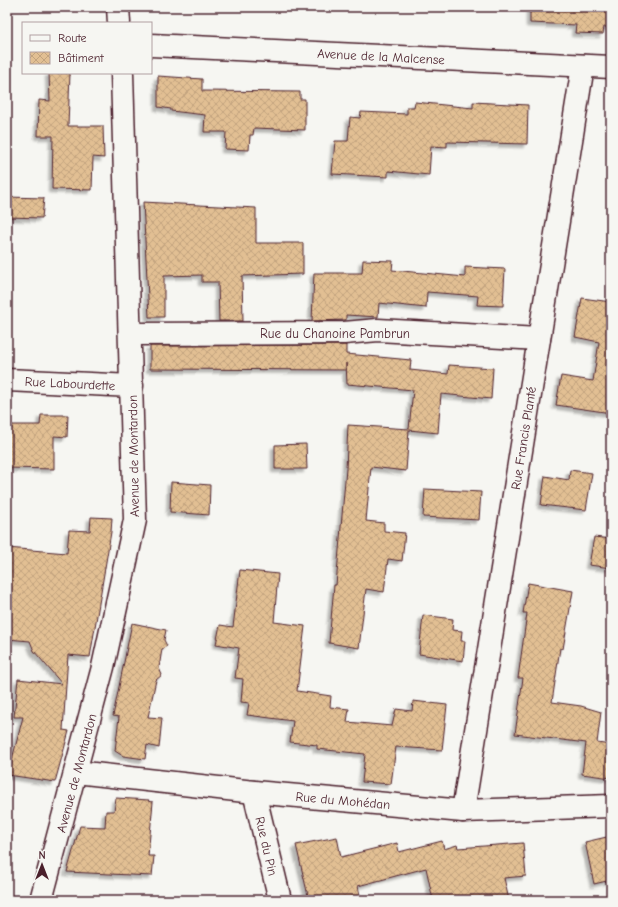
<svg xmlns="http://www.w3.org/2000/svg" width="618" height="907" font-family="'Comic Neue',sans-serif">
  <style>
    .building { fill: url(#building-cross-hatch); stroke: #4a1f2b; filter: url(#shadow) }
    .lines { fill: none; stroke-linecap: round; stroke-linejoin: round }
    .minor-casing { stroke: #4a1f2b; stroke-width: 25 }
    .minor { stroke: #f6f6f2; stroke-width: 22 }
    .labels { text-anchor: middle; stroke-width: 3; stroke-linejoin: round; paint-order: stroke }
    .street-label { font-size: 13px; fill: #4a1f2b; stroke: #f6f6f2 }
  </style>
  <defs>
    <pattern id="building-cross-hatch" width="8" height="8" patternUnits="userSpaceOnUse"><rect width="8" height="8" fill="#e2bf93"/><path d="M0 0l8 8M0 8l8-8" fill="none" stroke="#c3a47f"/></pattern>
    <filter id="shadow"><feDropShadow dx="-3.5" dy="3.5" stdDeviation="1" flood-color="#0004"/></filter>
  </defs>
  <rect width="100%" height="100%" fill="#f6f6f2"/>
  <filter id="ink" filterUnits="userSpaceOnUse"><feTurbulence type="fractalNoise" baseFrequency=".025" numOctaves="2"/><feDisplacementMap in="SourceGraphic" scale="8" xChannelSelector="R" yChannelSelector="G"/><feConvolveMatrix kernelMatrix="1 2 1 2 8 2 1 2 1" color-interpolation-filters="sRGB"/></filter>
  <g filter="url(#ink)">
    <g class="building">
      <path d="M530,7h81v20h-7l-1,7 -28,-1 1,-8 -46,-2z"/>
      <path d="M49,73h21l-2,53h35l1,32 -11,-1 -1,33 -40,-1 1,-53h-15l1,-36 11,1z"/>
      <path d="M158,76l44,3v12l98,1v7h5v31l-51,-2 -1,7h-3l-1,15 -24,-1 1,-17h-22l1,-17 -34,-4v-2l-13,-2z"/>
      <path d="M415,102l58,6v-6l55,3 -1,39 -80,-2v5l-16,-1 -2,29 -41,-4v6l-56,-3 3,-33h13l2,-24 10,1 1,-6 46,2v-7h7z"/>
      <path d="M7,197l37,1 -2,20 -35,-1z"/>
      <path d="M143,202l113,6v35h47v31l-61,2 1,45h-24l-1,-39h-16v-7l-38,1v41h-15z"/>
      <path d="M363,260l30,1 -1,9 73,7v-10l40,2 -2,37 -26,-1 1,-9 -51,-4 -1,16 -47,-5 -1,14 -32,-2v5l-34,1 2,-48h48z"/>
      <path d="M582,298l29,4v111l-55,-8 5,-29 32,5 6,-39 -24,-5z"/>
      <path d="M346,345v9l65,6 -1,10 38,4 1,-9 44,3 -2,31 -50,-5 -3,39 -29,-3 -3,41 -35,-4 -5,54 18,2v8l21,2 -3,28 -14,-2 -4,33 -18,-3 -7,59 -30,-5 5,-58h2l10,-116 2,-44 61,4 4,-39 -66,-6 -1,-21v7l-196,-1v-23z"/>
      <path d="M41,415h27l-1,22 -13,-1v33l-47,-1v-43h33z"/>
      <path d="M306,444l1,25h-32v-24z"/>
      <path d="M570,470l22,3 -6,37 -45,-5 4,-29 24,4z"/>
      <path d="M171,482l39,3 -1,30 -39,-3z"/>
      <path d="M425,489l56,3 -2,28 -56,-3z"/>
      <path d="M91,517l21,1 -1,14 -21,125 -22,-2 -5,75 6,1 -14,51 -47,-7 15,-58h-9l4,-38 44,5 -28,-33 -4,-10 -23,-2v-91l60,5 2,-23 21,1z"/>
      <path d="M594,537l17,2v29l-22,-3z"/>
      <path d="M240,570l38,4 -4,48 31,4 -8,65 34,5 -1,11 19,2 -2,13 45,4 4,-17 16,2 1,-10 34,4 -5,45 -46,-3 -5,37 -29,-2 3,-28 -48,-5v-4l-27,-3 3,-21 -46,-6 2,-12 -8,-1 2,-23 -8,-1 4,-30 -23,-4 4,-19 13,2z"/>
      <path d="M528,583l45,8 -10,58 -3,-1 -8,54 29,4 20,6 -4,31 14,2v33l-29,-4 4,-31 -71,-9 8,-56h-5l9,-65h-4z"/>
      <path d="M423,615l30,4 -1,11 10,1 -1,10h4l-2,20 -44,-7z"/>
      <path d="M132,623l34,7 -2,10 3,6 -5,3 -3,19 3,7 -6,5 -8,37 14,1 -3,30 -12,-3 -2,14 -22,-3 -8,-5 4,-34 -6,-1z"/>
      <path d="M116,798l33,2 -1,1 5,1 -5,54h6l-2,20 -85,-4 13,-46 25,1 1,-16h8z"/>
      <path d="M611,836v44l-17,4 -9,-42z"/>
      <path d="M337,837l4,20 56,-14 2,9 43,-11 2,8 13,-4 1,3 65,-5 3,33 -22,2 5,22h-76l-7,-32 -68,18 3,14h-52l-13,-55z"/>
    </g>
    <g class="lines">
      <g class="minor-casing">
        <g id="minor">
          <path d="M118,7l1,16"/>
          <path d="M151,45l460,22"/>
          <path d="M131,334l213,-1 34,-3 161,9"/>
          <path d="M7,380l125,6"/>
          <path d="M76,772l178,20 209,19 148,-5"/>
          <path d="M254,792l26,108"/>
          <path d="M463,811l120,-745"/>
          <path d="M41,900l62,-233 32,-147 -13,-447"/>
        </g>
      </g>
      <use href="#minor" class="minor"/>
    </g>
  </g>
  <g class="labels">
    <g class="street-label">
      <text transform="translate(381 56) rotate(3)" y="5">Avenue de la Malcense</text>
      <text x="335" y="338">Rue du Chanoine Pambrun</text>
      <text transform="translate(70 383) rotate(3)" y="5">Rue Labourdette</text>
      <text transform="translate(523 438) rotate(-81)" y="5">Rue Francis Planté</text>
      <text transform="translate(133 456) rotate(-91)" y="5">Avenue de Montardon</text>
      <text transform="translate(76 773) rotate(-75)" y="5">Avenue de Montardon</text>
      <text transform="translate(343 800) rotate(5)" y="5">Rue du Mohédan</text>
      <text transform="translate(267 846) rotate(77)" y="5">Rue du Pin</text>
    </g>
  </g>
  <rect width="618" height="907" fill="none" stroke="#f6f6f2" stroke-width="24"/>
  <rect x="12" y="12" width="594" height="883" fill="none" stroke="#4a1f2b" stroke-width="1.5" filter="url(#ink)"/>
  <rect x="22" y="22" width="130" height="52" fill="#f6f6f2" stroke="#b1a0a2"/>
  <rect x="30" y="35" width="20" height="6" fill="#f6f6f2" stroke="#b1a0a2"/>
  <text x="58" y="42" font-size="12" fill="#4a1f2b">Route</text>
  <rect x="30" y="52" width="20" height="12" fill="url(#building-cross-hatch)" stroke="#b1a0a2"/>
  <text x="58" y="62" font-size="12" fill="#4a1f2b">Bâtiment</text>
  <g transform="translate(42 865)" stroke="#f6f6f2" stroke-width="3" paint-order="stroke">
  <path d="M0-3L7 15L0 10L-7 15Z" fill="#4a1f2b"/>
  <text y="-6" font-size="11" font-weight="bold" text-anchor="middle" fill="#4a1f2b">N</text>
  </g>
</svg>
